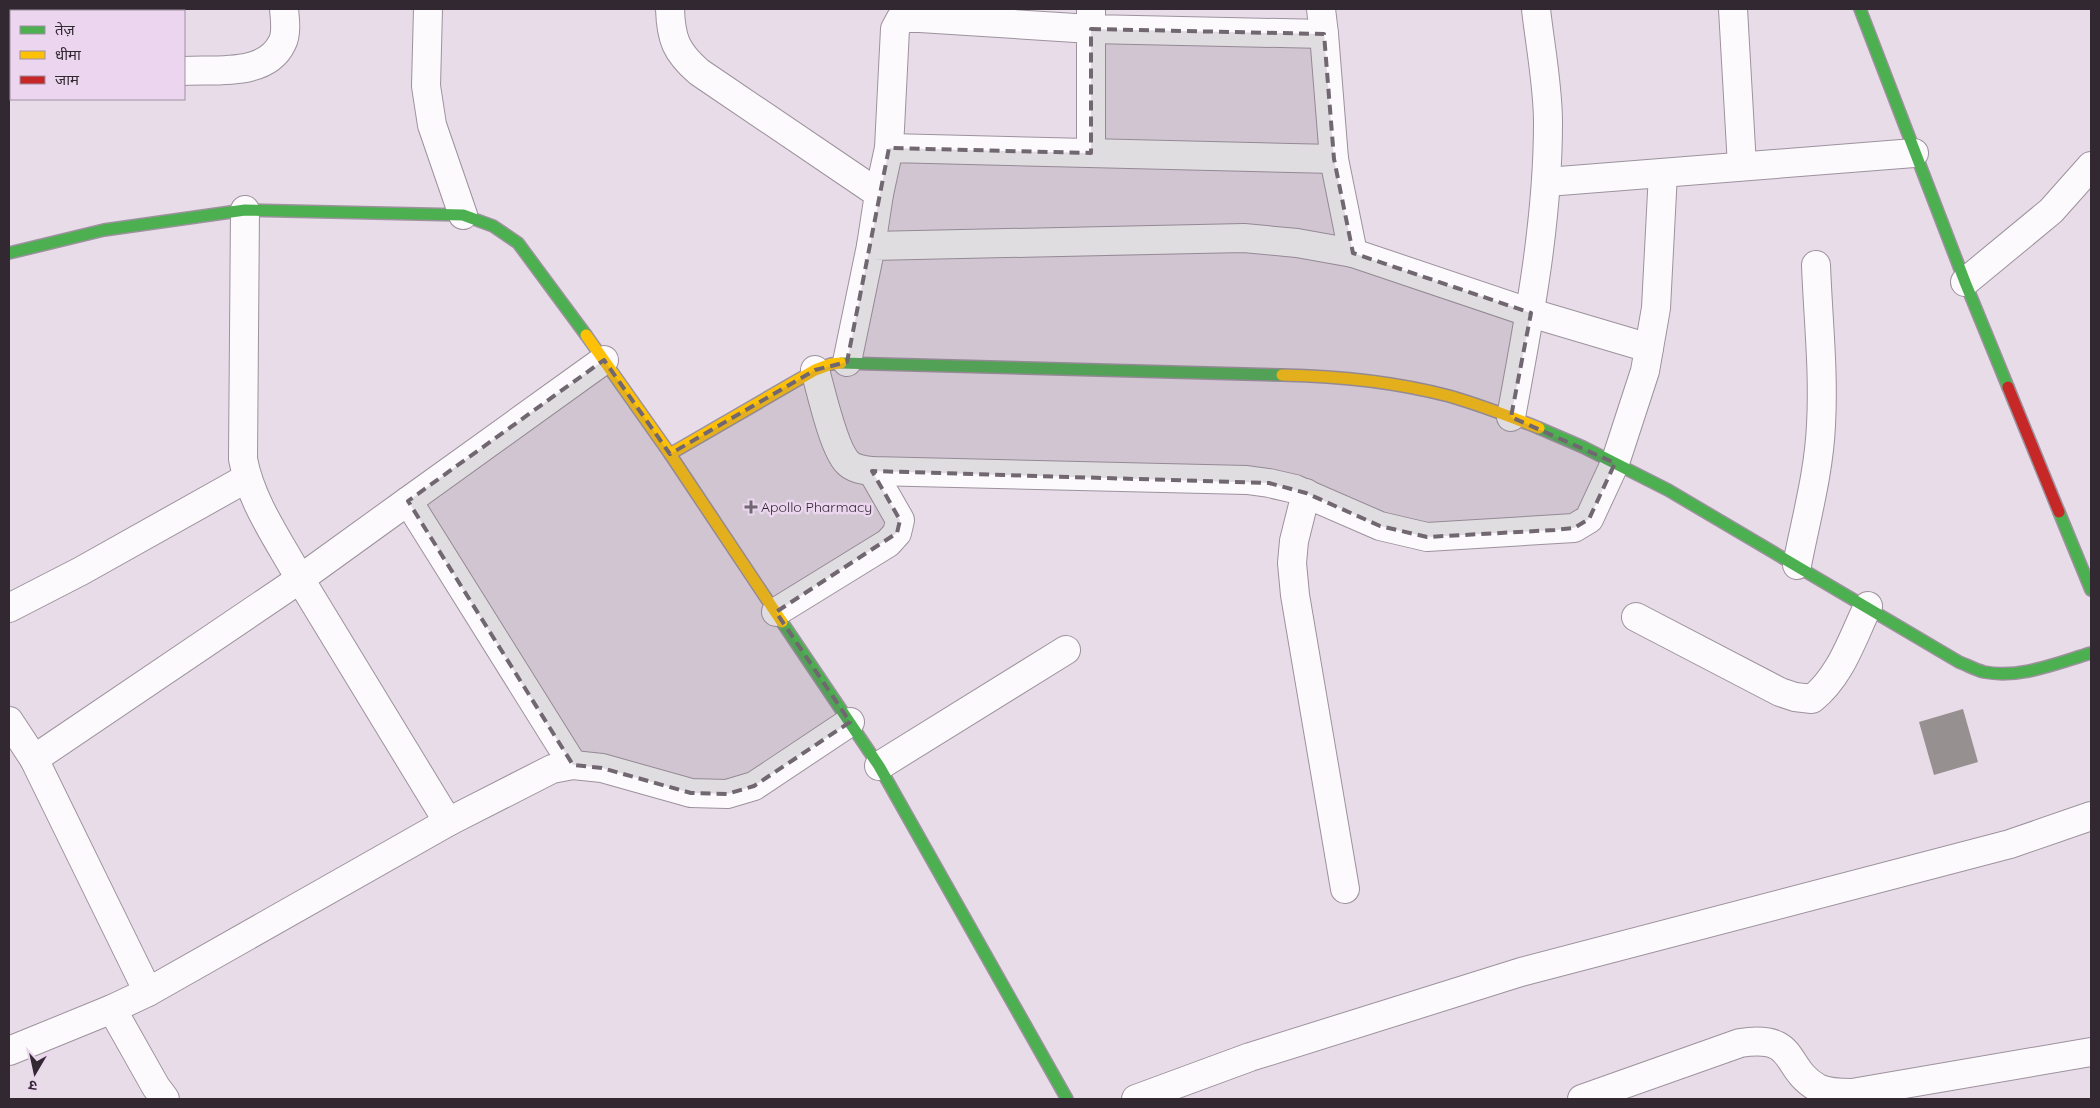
<svg xmlns="http://www.w3.org/2000/svg" width="2100" height="1108" font-family="Quicksand,'Noto Sans Devanagari',sans-serif">
  <style>
    .building { fill: #979090 }
    .lines { fill: none; stroke-linecap: round; stroke-linejoin: round }
    .street-casing { stroke: #9c929d; stroke-width: 30 }
    .fast-casing { stroke: #9c929d; stroke-width: 14 }
    .slow-casing { stroke: #9c929d; stroke-width: 14 }
    .jam-casing { stroke: #9c929d; stroke-width: 14 }
    .street { stroke: #fcfafc; stroke-width: 28 }
    .fast { stroke: #4caf50; stroke-width: 11 }
    .slow { stroke: #ffc107; stroke-width: 11 }
    .jam { stroke: #c62828; stroke-width: 11 }
    .marked { fill: #716771; fill-opacity: 0.2; stroke: #716771; stroke-width: 4; stroke-dasharray: 10 6; stroke-linejoin: round }
    .poi-dot { fill: #716771; stroke: #ecd6ef; stroke-width: 2 }
    .labels { text-anchor: middle; stroke-width: 5; stroke-linejoin: round; paint-order: stroke }
    .poi-label { font-size: 14px; fill: #312831; stroke: #ecd6ef; text-anchor: start }
  </style>
  <rect width="100%" height="100%" fill="#e8dce9"/>
  <path class="building" d="M1963,709l15,53 -44,13 -15,-53z"/>
  <g class="lines">
    <g class="street-casing">
      <g id="street">
        <path d="M428,9l-2,77 6,39 31,90"/>
        <path d="M670,9c1,30 6,43 29,63l180,122 -8,52"/>
        <path d="M1091,9v20l233,5 10,125 19,94 178,60 118,35"/>
        <path d="M1321,9l3,25"/>
        <path d="M1733,9l9,157"/>
        <path d="M184,71c31,-2 82,6 98,-28 5,-9 3,-24 2,-34"/>
        <path d="M889,148l6,-119 6,-11h19l171,11v124"/>
        <path d="M1547,182l367,-29"/>
        <path d="M879,194l10,-46 445,11"/>
        <path d="M1965,282l86,-71 40,-45"/>
        <path d="M847,362l24,-116 373,-8 53,5 56,10"/>
        <path d="M815,370c6,21 18,77 32,92 6,7 17,8 25,9l375,9 22,3 26,6 85,37 47,11 147,-9 15,-9 26,-56 30,-92 11,-63 7,-135"/>
        <path d="M1511,417c18,-97 37,-195 37,-295 0,-36 -8,-77 -12,-113"/>
        <path d="M1306,493l-12,48 -2,22 3,32 50,294"/>
        <path d="M408,501l196,-141"/>
        <path d="M1797,565c9,-46 22,-93 24,-140 3,-53 -3,-107 -5,-160"/>
        <path d="M9,608l72,-37 166,-93"/>
        <path d="M776,612l112,-69 9,-10 3,-13 -28,-49"/>
        <path d="M1636,617l144,75 15,5 17,2c29,-23 40,-60 56,-93"/>
        <path d="M9,721l25,38 114,233"/>
        <path d="M34,759l266,-180c-21,-38 -49,-77 -57,-120l2,-249"/>
        <path d="M879,766l187,-116"/>
        <path d="M448,822l-148,-243 108,-78 165,264"/>
        <path d="M112,1009l44,78 9,12"/>
        <path d="M9,1051l103,-42 36,-17 300,-170 104,-53 21,-4 29,3 89,25 36,1 27,-8 96,-64"/>
        <path d="M1136,1099l114,-42 271,-85 489,-128 81,-28"/>
        <path d="M1582,1099l158,-56c59,-9 42,25 78,45 10,5 22,5 34,5l239,-41"/>
      </g>
    </g>
    <g class="fast-casing">
      <g id="fast">
        <path d="M1860,9l105,273 43,105"/>
        <path d="M9,253l95,-23 141,-20 218,5 30,11 25,17 68,92"/>
        <path d="M841,363l441,12"/>
        <path d="M1539,428l44,19 85,43 291,172c8,3 17,8 25,10 36,7 73,-9 107,-19"/>
        <path d="M2059,512l32,78"/>
        <path d="M782,622l97,144 188,333"/>
      </g>
    </g>
    <g class="slow-casing">
      <g id="slow">
        <path d="M586,335l84,119 112,168"/>
        <path d="M1282,375c56,1 113,7 167,21 31,9 60,20 90,32"/>
        <path d="M670,454l145,-84 16,-6 10,-1"/>
      </g>
    </g>
    <g class="jam-casing">
      <path id="jam" d="M2008,387l51,125"/>
    </g>
    <use href="#street" class="street"/>
    <use href="#fast" class="fast"/>
    <use href="#slow" class="slow"/>
    <use href="#jam" class="jam"/>
  </g>
  <path class="marked" d="M1091,29l233,5 10,125 19,94 178,60 -20,104 104,46 -26,56 -15,9 -19,2 -128,7 -47,-11 -74,-33 -37,-10 -397,-12 28,49 -3,13 -121,79 74,110 -96,64 -27,8 -36,-1 -89,-25 -29,-3 -165,-264 196,-141 66,94 145,-84 32,-8 42,-214 202,5z"/>
  <path class="poi-dot" d="M748.5 499.5h5v5h5v5h-5v5h-5v-5h-5v-5h5z"/>
  <g class="labels">
    <g class="poi-label">
      <text x="761" y="512">Apollo Pharmacy</text>
    </g>
  </g>
  <rect width="2100" height="1108" fill="none" stroke="#312831" stroke-width="20"/>
  <rect x="10" y="10" width="175" height="90" fill="#ecd6ef" stroke="#a190a3"/>
  <rect x="20" y="26" width="25" height="8" fill="#4caf50" stroke="#a190a3"/>
  <text x="55" y="35" font-size="15" fill="#312831">तेज़</text>
  <rect x="20" y="51" width="25" height="8" fill="#ffc107" stroke="#a190a3"/>
  <text x="55" y="60" font-size="15" fill="#312831">धीमा</text>
  <rect x="20" y="76" width="25" height="8" fill="#c62828" stroke="#a190a3"/>
  <text x="55" y="85" font-size="15" fill="#312831">जाम</text>
  <g transform="translate(35 1073) rotate(189)" stroke="#ecd6ef" stroke-width="4" paint-order="stroke">
  <path d="M0-4L9 19L0 12L-9 19Z" fill="#312831"/>
  <text y="-8" font-size="14" font-weight="bold" text-anchor="middle" fill="#312831">उ</text>
  </g>
</svg>
